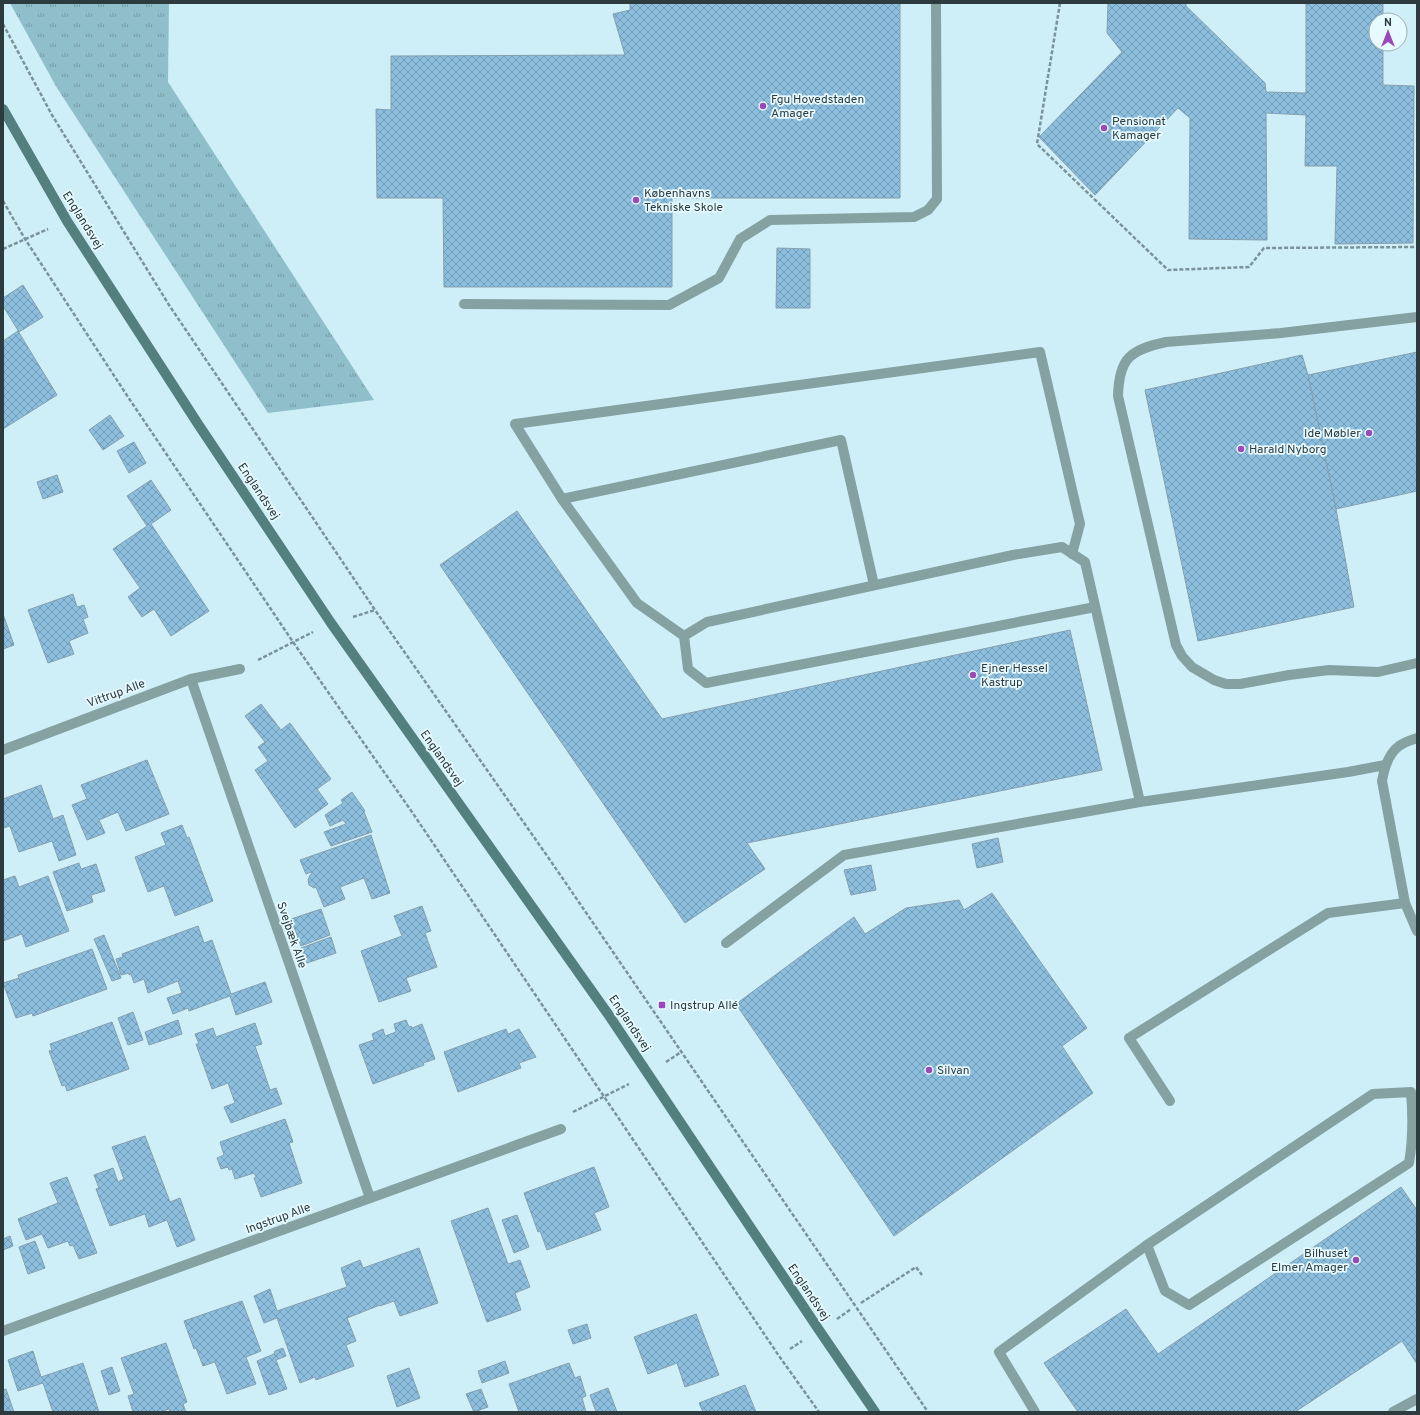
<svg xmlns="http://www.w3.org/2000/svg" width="1420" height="1415" font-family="Overpass,sans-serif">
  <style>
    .grass { fill: url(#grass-tufts) }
    .building { fill: url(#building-cross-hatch); stroke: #869fae }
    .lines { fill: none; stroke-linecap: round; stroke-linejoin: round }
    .path { stroke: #7c9299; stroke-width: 2.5; stroke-dasharray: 4 2; stroke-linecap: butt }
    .service { stroke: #85a1a1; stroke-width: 10 }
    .minor { stroke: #85a1a1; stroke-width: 10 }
    .secondary { stroke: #547f7f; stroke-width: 10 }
    .poi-dot { fill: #9a49b9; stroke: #e6faff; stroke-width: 1.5 }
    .labels { text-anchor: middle; stroke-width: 3.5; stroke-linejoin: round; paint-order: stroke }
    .poi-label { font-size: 12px; fill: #2d3a3e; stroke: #e6faff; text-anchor: start }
    .street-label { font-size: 12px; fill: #2d3a3e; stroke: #e6faff }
  </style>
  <defs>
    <pattern id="grass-tufts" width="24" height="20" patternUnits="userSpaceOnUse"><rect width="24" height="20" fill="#8fbfcb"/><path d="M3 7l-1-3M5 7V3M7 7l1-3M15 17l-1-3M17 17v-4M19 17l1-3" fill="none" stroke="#759ca6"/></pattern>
    <pattern id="building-cross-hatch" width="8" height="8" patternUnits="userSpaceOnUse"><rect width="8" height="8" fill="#8cbedd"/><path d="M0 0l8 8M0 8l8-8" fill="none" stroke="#739bb5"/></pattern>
  </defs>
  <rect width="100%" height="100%" fill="#ceeff8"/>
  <path class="grass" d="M10,3h159l-1,79 206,318 -106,13 -211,-325z"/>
  <g class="building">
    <path d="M630,3h270v195h-228v89h-228l-1,-89h-66l-1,-89 15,1v-54l234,-1 -12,-41 17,-4z"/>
    <path d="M1108,3h78v3l79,77 1,9 40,1v-90h77v17h-7v24h7v41l31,1 -1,157 -78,1 2,-78h-32l1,-51 -40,-2 1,127 -78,-1 1,-121 -12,-10 -83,87 -56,-58 83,-85 -15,-19z"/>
    <path d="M777,248l33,1v59h-34z"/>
    <path d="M23,285l20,32 -24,15 -16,-26v-8z"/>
    <path d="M18,331l39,64 -54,34v-88z"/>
    <path d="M1417,352v139l-81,18 -28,-134z"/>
    <path d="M1302,355l6,20 28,134 18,98 -156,34 -53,-251z"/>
    <path d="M110,415l14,21 -21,14 -14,-20z"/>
    <path d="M134,442l12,21 -17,10 -12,-22z"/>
    <path d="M57,475l6,17 -20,7 -6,-17z"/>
    <path d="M151,480l20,30 -20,14 58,87 -38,25 -17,-27 -12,8 -14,-20 12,-9 -27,-39 34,-23 -20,-30z"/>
    <path d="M517,511l145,208 408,-89 32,140 -355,73 18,26 -80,54 -245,-358z"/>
    <path d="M73,594l4,13 7,-2 4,12 -5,2 5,14 -19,8 5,13 -26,9 -20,-53z"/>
    <path d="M3,614l11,31 -11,4z"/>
    <path d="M261,704l20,26 9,-7 41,56 -14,10 11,15 -33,24 -40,-58 13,-9 -10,-14 7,-5 -20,-26z"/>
    <path d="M147,760l22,54 -43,17 -8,-19 -19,8 6,13 -18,7 -15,-35 15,-6 -6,-14z"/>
    <path d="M41,785l12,34 10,-4 13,40 -17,6 -7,-20 -33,11 -9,-26 -7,2v-29z"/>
    <path d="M352,792l13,19 -1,1 8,20 -41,14 -7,-14 22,-8 -3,-4 -13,6 -5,-11 18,-12 -2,-3z"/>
    <path d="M182,825l5,13 2,-1 24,64 -38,15 -11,-30 -16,6 -13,-35 31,-12 -5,-12z"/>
    <path d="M371,835l19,58 -18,6 -8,-21 -24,9 5,12 -21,8 -8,-20 -2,1 -5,-3 -1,-5 2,-5 2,-1 -1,-2 -5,2 -6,-14z"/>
    <path d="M998,838l5,24 -26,6 -5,-24z"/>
    <path d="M79,863l2,6 15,-5 9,27 -14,4 2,7 -26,9 -14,-39z"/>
    <path d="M871,865l5,25 -25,5 -7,-25z"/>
    <path d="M15,876l4,11 29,-11 21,55 -43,16 -4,-13 -19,7v-61z"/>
    <path d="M992,893l95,135 -25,18 31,47 -199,143 -158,-232 118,-87 11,17 41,-26 53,-8 5,10z"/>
    <path d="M422,906l9,25 -6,2 12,34 -31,11 5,13 -32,11 -18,-51 41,-15 -8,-20z"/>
    <path d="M321,909l9,26 -29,11 -10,-27z"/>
    <path d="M198,926l6,17 8,-3 19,54 34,-12 7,20 -36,13 -6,-19 -41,15 -1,-3 -15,6 -6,-16 15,-5 -4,-12 -30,12 -4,-14 -10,4 -3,-9 -2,1v-2l-8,2 -5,-16 7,-2 -1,-3z"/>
    <path d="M104,935l17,43 -9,3 -18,-42z"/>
    <path d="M331,937l5,16 -29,10 -6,-15z"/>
    <path d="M92,949l15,40 -74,27 -1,-3 -16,5 -13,-35 16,-5 -1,-3z"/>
    <path d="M133,1012l10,28 -15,5 -10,-27z"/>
    <path d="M178,1020l4,14 -33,11 -4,-13z"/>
    <path d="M406,1020l3,7 2,-1 1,2 10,-4 13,35 -12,4 1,2 -51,19 -14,-39 15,-5 -2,-6 11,-5 2,7 11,-4 -2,-8z"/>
    <path d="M112,1022l17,47 -62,22 -2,-6 -3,1 -13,-35 3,-1 -2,-6z"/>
    <path d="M255,1023l7,21 -7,2 15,44 6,-2 6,16 -51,19 -7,-16 11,-4 -7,-20 -16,6 -16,-45h3l-4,-10 18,-6 3,9z"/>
    <path d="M506,1029l2,5 11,-5 17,28 -17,6 2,5 -63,24 -14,-40z"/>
    <path d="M285,1119l8,23 -4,1 13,40 -41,14 -7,-19 2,-1 -2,-4 -19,6 -3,-10 -3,1 -1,-3 -7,2 -4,-11 7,-3 -4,-13z"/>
    <path d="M145,1136l25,66 10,-4 15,42 -18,7 -10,-27 -18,7 -4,-13 -35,12 -14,-37 3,-1 -5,-13 19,-7 5,14 6,-3 -12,-32z"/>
    <path d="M594,1167l15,40 -15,6 7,17 -54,20 -7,-19 -2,1 -14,-39z"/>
    <path d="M67,1177l30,76 -18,6 -6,-14 -3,1 -2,-5 -20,7 -6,-14 -16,6 -8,-21 40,-16 -8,-20z"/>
    <path d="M1401,1187l16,23v154l-15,-23 -107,71h-217l-34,-49 82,-54 32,45z"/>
    <path d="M488,1208l20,56 12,-4 10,27 -15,6 6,17 -34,12 -36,-101z"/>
    <path d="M517,1215l12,32 -15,6 -12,-33z"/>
    <path d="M10,1236l3,10 -10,4v-11z"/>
    <path d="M35,1241l10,27 -17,6 -9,-27z"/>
    <path d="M419,1248l19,55 -38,13 -6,-15 -14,5v-1l-33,13 9,23 -10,4 8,21 -38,14 -1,-3 -15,6 -23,-65 -13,5 -10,-27 16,-7 7,22 70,-24 -6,-19 19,-8 3,8z"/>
    <path d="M242,1301l19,50 -15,6 10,27 -29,10 -12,-32 -12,4 -7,-18 -2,1 -10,-28z"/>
    <path d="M696,1314l23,61 -34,12 -8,-24 -29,11 -14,-37z"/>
    <path d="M587,1324l4,14 -18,6 -5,-14z"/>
    <path d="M166,1343l21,59 -4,2 3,8h-16l-1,-3 -9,3h-27l-5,-16 6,-2 -13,-36z"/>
    <path d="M283,1348l3,8 -10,4 11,29 -18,6 -12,-34 17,-7 1,-3z"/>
    <path d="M33,1351l8,26 42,-14 16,49h-46l-10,-29 -25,8 -10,-31z"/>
    <path d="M505,1361l4,12 -27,10 -4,-12z"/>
    <path d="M569,1363l6,15 5,-2 6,20 -4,2 4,14h-67l-10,-28z"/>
    <path d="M112,1367l8,24 -11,4 -8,-24z"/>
    <path d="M409,1368l11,30 -23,9 -10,-31z"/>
    <path d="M745,1385l11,27h-53l-4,-9z"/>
    <path d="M608,1388l9,24h-21l-6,-17z"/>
    <path d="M6,1389l8,23h-11v-22z"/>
    <path d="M481,1389l7,18 -14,5 -8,-18z"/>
  </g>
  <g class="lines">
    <g class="path">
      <path d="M1060,3l-23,141 131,126 81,-3 15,-19 153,-1"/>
      <path d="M3,24l49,91 117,190 206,305 175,250 378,552"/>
      <path d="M3,201l22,38 103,158 165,245 119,170 367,544 40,56"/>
      <path d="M3,249l45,-20"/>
      <path d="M353,617l22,-7"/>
      <path d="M258,660l55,-28"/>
      <path d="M666,1062l15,-10"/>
      <path d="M573,1112l56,-28"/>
      <path d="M861,1303l55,-36 6,8"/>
      <path d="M837,1319l14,-10"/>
      <path d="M790,1349l12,-8"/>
    </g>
    <g class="service">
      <path d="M464,304l205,1 50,-27 21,-39 30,-19 144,-3 14,-7 9,-11 -1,-196"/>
      <path d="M1417,317l-136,16 -115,9c-36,8 -47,16 -48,54l58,249 6,11 10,11 22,13 12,4h14l49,-9 40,-5 49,2 39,-9"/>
      <path d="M562,499l279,-59 33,145"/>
      <path d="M1095,607l-389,76 -18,-14 -4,-33 23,-14 306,-67 49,-8 23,15 55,240 208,-30 37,-7"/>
      <path d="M684,636l-47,-33 -75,-104 -47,-75 525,-72 40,172 -8,30"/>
      <path d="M726,943l118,-88 296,-53"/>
      <path d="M1411,1092c2,24 2,48 -2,71l-220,142 -24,-14 -18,-46 226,-151z"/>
      <path d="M1170,1101l-41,-63 199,-125 77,-10"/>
      <path d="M1035,1412l-36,-60 148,-107"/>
      <path d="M1393,1412l24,-13"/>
    </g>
    <g class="minor">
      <path d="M191,679l179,519"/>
      <path d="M1417,738c-6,2 -13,4 -18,8 -11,8 -15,23 -17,35l23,122 12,28"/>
      <path d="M3,750l188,-71 49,-10"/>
      <path d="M3,1331l558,-202"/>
    </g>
    <path class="secondary" d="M3,109l64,112 131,203 133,199 277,391 211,316 56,82"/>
  </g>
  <g class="poi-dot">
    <circle cx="763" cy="106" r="4"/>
    <circle cx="1104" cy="128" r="4"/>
    <circle cx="636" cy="200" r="4"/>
    <circle cx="1369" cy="433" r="4"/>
    <circle cx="1241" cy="449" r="4"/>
    <circle cx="973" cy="675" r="4"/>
    <rect x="658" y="1001" width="8" height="8" rx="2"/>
    <circle cx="929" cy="1070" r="4"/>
    <circle cx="1356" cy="1260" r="4"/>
  </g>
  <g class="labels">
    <g class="poi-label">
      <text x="771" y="103">Fgu Hovedstaden<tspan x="771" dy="14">Amager</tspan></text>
      <text x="1112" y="125">Pensionat<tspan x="1112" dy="14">Kamager</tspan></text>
      <text x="644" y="197">Københavns<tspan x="644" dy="14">Tekniske Skole</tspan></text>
      <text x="1361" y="437" text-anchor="end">Ide Møbler</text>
      <text x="1249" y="453">Harald Nyborg</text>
      <text x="981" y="672">Ejner Hessel<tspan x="981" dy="14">Kastrup</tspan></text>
      <text x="670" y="1009">Ingstrup Allé</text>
      <text x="937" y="1074">Silvan</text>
      <text x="1348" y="1257" text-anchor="end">Bilhuset<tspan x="1348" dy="14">Elmer Amager</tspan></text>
    </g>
    <g class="street-label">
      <text transform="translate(83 220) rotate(58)" y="4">Englandsvej</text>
      <text transform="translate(259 491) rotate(56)" y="4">Englandsvej</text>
      <text transform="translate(116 693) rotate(-20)" y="4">Vittrup Alle</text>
      <text transform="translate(442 758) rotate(55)" y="4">Englandsvej</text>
      <text transform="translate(292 935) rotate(71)" y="4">Svejbæk Alle</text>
      <text transform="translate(630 1023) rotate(56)" y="4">Englandsvej</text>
      <text transform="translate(278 1218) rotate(-20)" y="4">Ingstrup Alle</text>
      <text transform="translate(809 1292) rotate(56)" y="4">Englandsvej</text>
    </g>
  </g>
  <rect width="1420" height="1415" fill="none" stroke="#2d3a3e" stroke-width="8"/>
  <g transform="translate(1388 32)"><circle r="19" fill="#e6faff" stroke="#9cadb2"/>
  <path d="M0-3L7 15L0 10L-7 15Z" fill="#9a49b9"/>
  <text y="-6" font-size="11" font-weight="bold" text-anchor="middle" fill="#2d3a3e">N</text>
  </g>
</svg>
